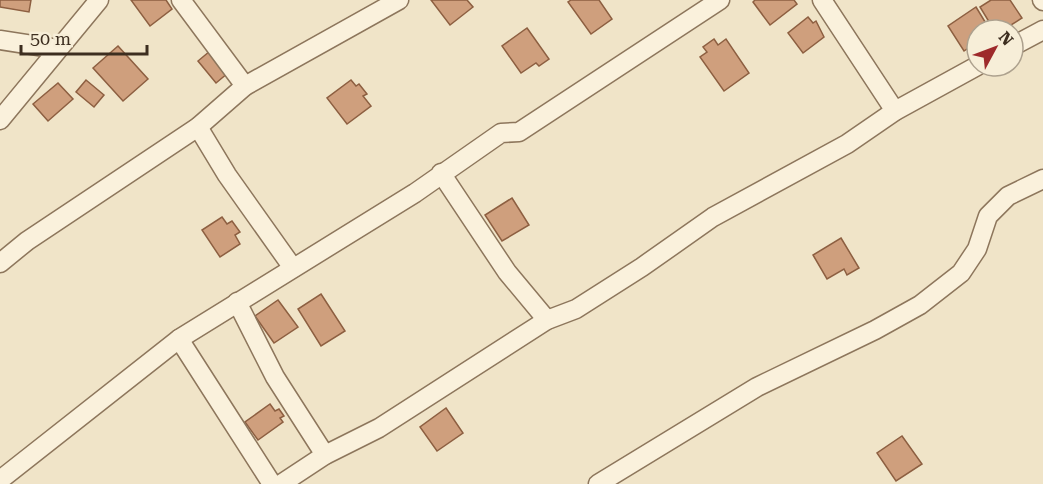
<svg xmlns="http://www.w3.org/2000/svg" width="1043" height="484" font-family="'Roboto Serif',serif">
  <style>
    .building { fill: #cf9f7d; stroke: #8d5f41; stroke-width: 1.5 }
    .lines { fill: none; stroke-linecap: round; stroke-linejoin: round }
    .street-casing { stroke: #8d765c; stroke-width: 21 }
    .street { stroke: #faf1dc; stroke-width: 18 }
  </style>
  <rect width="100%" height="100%" fill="#f0e4c8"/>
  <g class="building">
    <path d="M0,0h31l-2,12 -29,-5z"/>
    <path d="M131,0h35l6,9 -22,17z"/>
    <path d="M431,0h36l6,7 -23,18z"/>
    <path d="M571,0h28l13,19 -21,15 -23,-32z"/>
    <path d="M755,0h39l3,4 -27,21 -17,-23z"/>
    <path d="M991,0h19l12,18 -19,12h-9l-14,-23z"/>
    <path d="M976,7l14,23h-13v12l-13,9 -16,-25z"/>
    <path d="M808,17l5,6 3,-2 8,16 -21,16 -15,-20z"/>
    <path d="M527,28l22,31 -10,7 -3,-3 -15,10 -19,-27z"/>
    <path d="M714,39l4,6 8,-6 23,34 -25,18 -24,-34 7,-5 -4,-5z"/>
    <path d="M118,46l30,33 -25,22 -30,-33z"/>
    <path d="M210,51l18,22 -12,10 -18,-22z"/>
    <path d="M86,80l18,15 -10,12 -18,-15z"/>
    <path d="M351,80l5,6 3,-2 8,10 -4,2 8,10 -24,18 -20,-26z"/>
    <path d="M58,83l15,16 -25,22 -15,-17z"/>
    <path d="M512,198l17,27 -27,16 -17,-26z"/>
    <path d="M222,217l5,7 5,-3 8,11 -5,3 5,9 -20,13 -18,-27z"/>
    <path d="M841,238l18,30 -12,7 -3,-6 -17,10 -14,-24z"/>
    <path d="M321,294l24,37 -24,15 -23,-37z"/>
    <path d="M278,300l20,27 -24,16 -19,-27z"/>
    <path d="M270,404l5,7 4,-2 5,7 -4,2 3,4 -25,18 -13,-18z"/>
    <path d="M446,408l17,25 -26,18 -17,-24z"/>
    <path d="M902,436l20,28 -26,17 -19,-28z"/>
  </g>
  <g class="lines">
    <g class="street-casing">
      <g id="street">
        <path d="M181,0l64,86"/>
        <path d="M822,0l73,111"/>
        <path d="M1042,0l1,1"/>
        <path d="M0,40l58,9"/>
        <path d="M1013,46l30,-16"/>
        <path d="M0,120l99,-120"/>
        <path d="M198,127l29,48 66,93"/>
        <path d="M441,173l66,99 40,48"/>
        <path d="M0,263l27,-22 171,-114 47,-41 154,-86"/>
        <path d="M237,302l38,75 50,78"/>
        <path d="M179,339l93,145"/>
        <path d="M0,480l179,-141 236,-146 86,-60 18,-1 201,-132"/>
        <path d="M281,484l44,-29 54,-27 168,-108 29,-11 66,-42 71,-50 134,-73 48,-33 82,-45"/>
        <path d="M598,484l159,-97 118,-57 45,-25 41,-32 16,-24 11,-33 20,-20 35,-17"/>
      </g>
    </g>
    <use href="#street" class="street"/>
  </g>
  <g transform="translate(995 48) rotate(49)"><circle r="28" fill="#f7eed8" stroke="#ada18e" stroke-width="1.5"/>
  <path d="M0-4.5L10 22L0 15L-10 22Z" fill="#9e2a2b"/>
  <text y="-9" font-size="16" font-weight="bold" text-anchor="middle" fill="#3d2e20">N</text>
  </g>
  <path d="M21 45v9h126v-9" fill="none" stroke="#3d2e20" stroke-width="3"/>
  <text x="30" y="45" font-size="18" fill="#3d2e20" stroke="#f7eed8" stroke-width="4.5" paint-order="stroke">50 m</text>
</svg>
